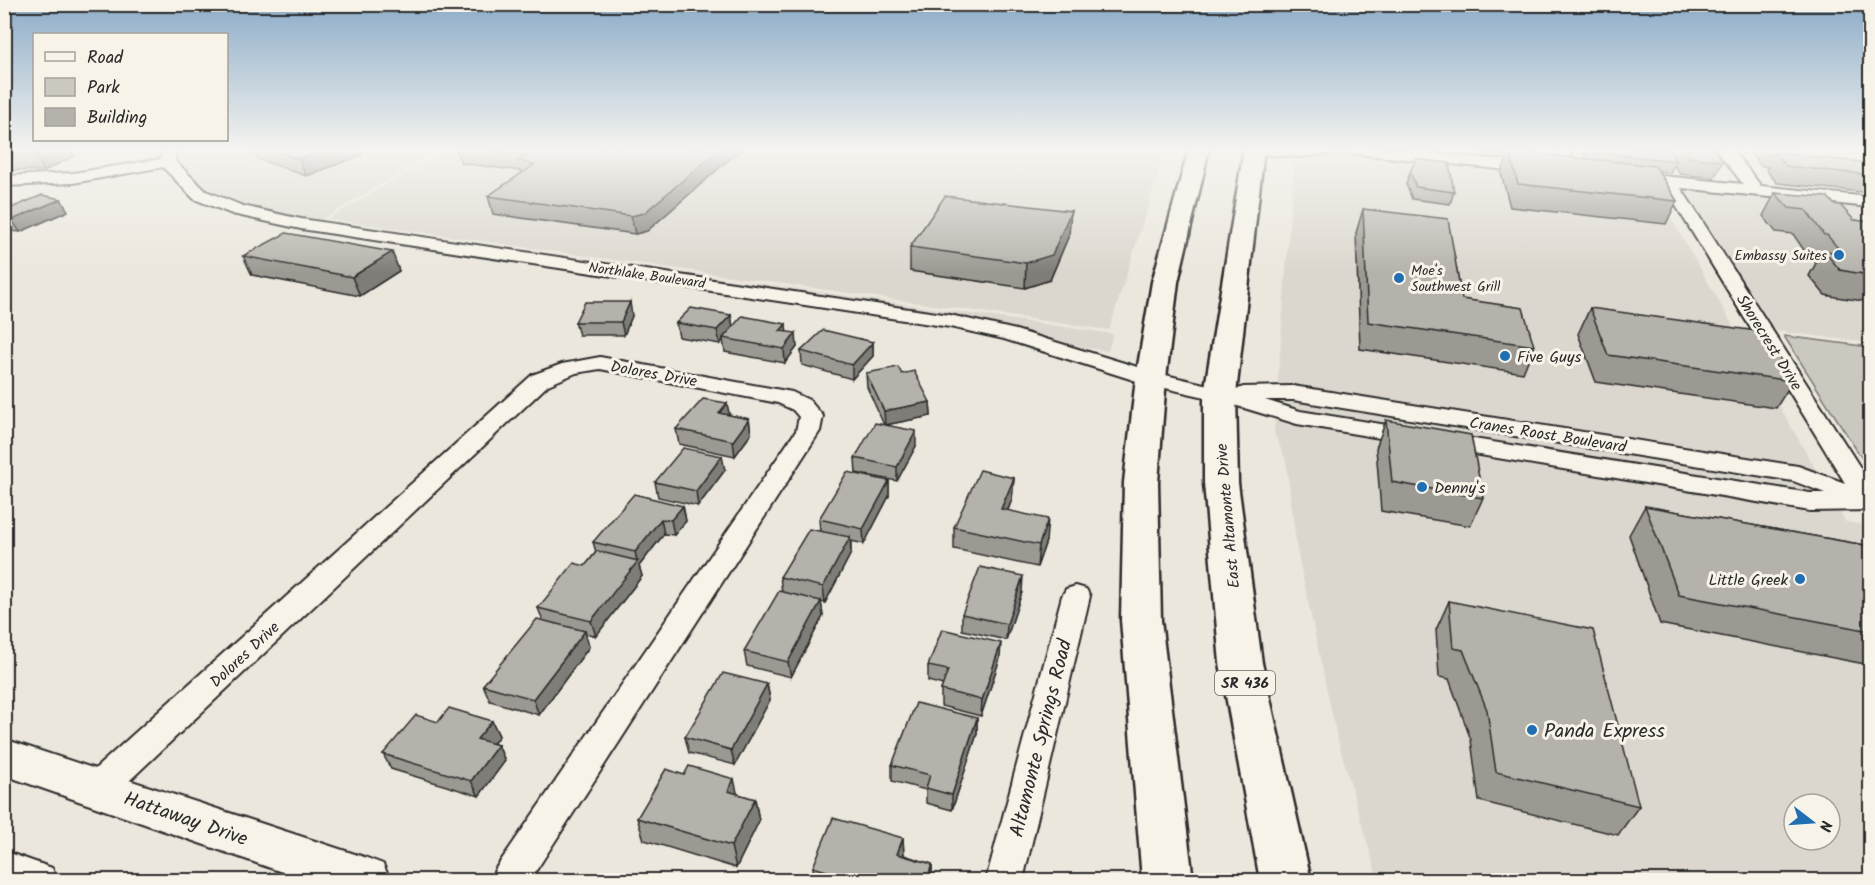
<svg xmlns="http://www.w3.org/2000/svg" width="1875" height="885" font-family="Kalam,sans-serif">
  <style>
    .built { fill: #dbd7ce; fill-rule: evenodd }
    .green { fill: #cbc8bf; stroke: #7b7a75; stroke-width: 1.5 }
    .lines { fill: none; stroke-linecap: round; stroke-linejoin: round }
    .minor-casing { stroke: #2b2b2b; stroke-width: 4 }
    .tertiary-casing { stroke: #2b2b2b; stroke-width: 4 }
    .primary-casing { stroke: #2b2b2b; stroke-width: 5 }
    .minor { fill: #f7f3e8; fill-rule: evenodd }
    .tertiary { fill: #f7f3e8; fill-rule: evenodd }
    .primary { fill: #f7f3e8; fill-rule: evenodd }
    .wall { fill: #9c9993; stroke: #2b2b2b; stroke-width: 1.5 }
    .shaded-wall { fill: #7f7d78; stroke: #2b2b2b; stroke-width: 1.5 }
    .building { fill: #b5b2ab; stroke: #2b2b2b; stroke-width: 1.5 }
    .poi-dot { fill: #1f6fb2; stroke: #f7f3e8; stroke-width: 2 }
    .labels { text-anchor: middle; stroke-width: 6; stroke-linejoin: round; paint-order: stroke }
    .far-poi-label { font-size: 14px; fill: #2b2b2b; stroke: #f7f3e8; text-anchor: end }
    .far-street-label { font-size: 14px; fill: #2b2b2b; stroke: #f7f3e8 }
    .shield { fill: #f7f3e8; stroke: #686764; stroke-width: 1.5 }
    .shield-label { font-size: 15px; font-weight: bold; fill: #2b2b2b }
    .street-label { font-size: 16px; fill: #2b2b2b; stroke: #f7f3e8 }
    .poi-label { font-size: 16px; fill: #2b2b2b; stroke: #f7f3e8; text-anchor: start }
    .near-poi-label { font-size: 20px; fill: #2b2b2b; stroke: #f7f3e8; text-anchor: start }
    .near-street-label { font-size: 20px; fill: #2b2b2b; stroke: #f7f3e8 }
  </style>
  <rect width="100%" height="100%" fill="#ebe7dd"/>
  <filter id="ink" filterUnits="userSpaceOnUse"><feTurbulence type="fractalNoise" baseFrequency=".0167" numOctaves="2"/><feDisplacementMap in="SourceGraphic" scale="12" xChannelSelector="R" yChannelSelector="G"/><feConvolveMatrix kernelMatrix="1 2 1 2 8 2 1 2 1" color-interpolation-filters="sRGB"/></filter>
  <g filter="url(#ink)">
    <g class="built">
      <path d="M178,149h263l-122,72 794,113 -5,17 -47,-7 -108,-29 -645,-95 -62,-13 -37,-15 -33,-32z"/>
      <path d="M449,149h717l-57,181 -782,-111z"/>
      <path d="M1295,149h148l3,14 198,22 11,5 191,332 24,4v354h-492l-41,-143 -40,-187 -11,-89 -12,-28zM1794,804h36v36h-36z"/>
      <path d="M1684,189l186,19v135l-94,-12z"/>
    </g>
    <path class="green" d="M1784,336l86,11v124l-81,-127z"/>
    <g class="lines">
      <g class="minor-casing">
        <g id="minor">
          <path d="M162,149h14l-1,12 31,30 37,15 58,13 649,96 66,15 141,43 77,18 9,-4 50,-1 505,80 47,17 -181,-297 -31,-3 -8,-5 8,-5 110,11 -27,-35h16l29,37 109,11v10l-189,-19 189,295v27l-60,1 -513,-87 -83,-25 -71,-16 -139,-44 -54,-12 -649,-98 -69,-15 -38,-15 -31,-32 -90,16 -69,3v-10l69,-3 87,-14zM1265,400h28l500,81 32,12h-15l-510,-82z"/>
          <path d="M1253,149h134l149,14 8,5 -8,5 -196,-21 -39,5 -40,-3z"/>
          <path d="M1554,149h14l11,23 -2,3h-12z"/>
          <path d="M600,357l192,35 17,8 14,16 -3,15 -290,449h-40l6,-12 300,-437 3,-14 -6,-7 -15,-7 -178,-34 -24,4 -28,12 -438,414 -12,4 -12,-4 -5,-11 5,-11 446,-402 30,-11z"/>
          <path d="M1076,586l10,3 4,7 -67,284h-37l76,-284 4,-7z"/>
          <path d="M4,851l48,17 5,12h-53z"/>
        </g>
      </g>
      <g class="tertiary-casing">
        <path id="tertiary" d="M4,739l363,119 16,6 7,16h-85l-301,-105z"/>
      </g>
      <g class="primary-casing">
        <g id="primary">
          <path d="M1189,149h20l-31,133 -12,96 -8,104 3,138 32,260h-51l-21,-260 3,-138 12,-104 16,-96z"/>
          <path d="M1244,149h20l-28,245 2,89 24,180 49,217h-51l-40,-217 -16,-180v-89z"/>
        </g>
      </g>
      <use href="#minor" class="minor"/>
      <use href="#tertiary" class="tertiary"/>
      <use href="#primary" class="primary"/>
    </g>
    <g class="wall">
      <path d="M4,149h66l4,7 -30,15 -40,-1z"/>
      <path d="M253,149h107l2,6 -56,21 -48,-17z"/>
      <path d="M456,149h285l-94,82 -12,3 -142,-20 -5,-18 34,-23 -1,-2 -60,-8z"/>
      <path d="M1473,149h63l-2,5 53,5 -3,-7 1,-3h129l9,12 -9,17 -34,-4 -6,-9 -4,8 -11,-2 18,30 -11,23 -156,-17 -9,-34 7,-17 -34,-4z"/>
      <path d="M1747,149h45l7,7 71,7v30l-93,-10 -11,-13 2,-3 -7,-1z"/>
      <path d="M1861,149h9v3l-6,-1z"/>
      <path d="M1410,172l44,20 -4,12 -38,-5 -6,-15z"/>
      <path d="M1775,193l59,11 20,16 16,2v80l-34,-5 -11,-2 -16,-19 7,-13 -3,-4h-3l-17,-25 -17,-2 -13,-16z"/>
      <path d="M1363,209l99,90 72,47 -11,27 -163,-24 -4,-116z"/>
      <path d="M4,211h64l-48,21 -16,-2z"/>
      <path d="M1069,235l-19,45 -25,8 -115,-17v-24z"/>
      <path d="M392,252l7,19 -39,25 -108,-21 -9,-19z"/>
      <path d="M1590,308l203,73 -17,27 -180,-26 -18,-48z"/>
      <path d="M731,315l2,12 54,5 10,15 -12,16 -60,-11 -2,-12 -3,4 -41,-7 -3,-14z"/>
      <path d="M632,316l-8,19h-45l-4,-13z"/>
      <path d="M873,342v14l-21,23 -50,-14 -1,-14z"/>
      <path d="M866,373l36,1 28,28 1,14 -46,9 31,21 -19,35 -41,-8 -1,-15 29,-33 -17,-38z"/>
      <path d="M729,415l20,4 2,15 -16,22 -56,-12 -3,-15z"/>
      <path d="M1386,420l97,78 -13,28 -89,-15 -5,-63z"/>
      <path d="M725,470l-27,36 -40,-9 -3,-15z"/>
      <path d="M1014,478l-2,21 -4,11 38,31 -9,26 -83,-18v-22z"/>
      <path d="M889,481v15l-25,48 -13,-3v12l-26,50 -4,-1 2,14 -32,61 -44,-11 -3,-15 38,-59 -2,-15 40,-46 -1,-12z"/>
      <path d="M683,506l3,15 -12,14 -10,-1 -25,32 3,10 -46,60 -11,-3 4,14 -50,68 -49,-14 -7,-16 60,-64 -5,-13 47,-42 11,-14 -3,-10z"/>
      <path d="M1645,506l225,40v119l-210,-41 -31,-89z"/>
      <path d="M1022,592l-16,48 -44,-10v-16z"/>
      <path d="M1449,601l190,205 -21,29 -139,-34 -8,-61 -22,-61 -10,-2 -3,-47z"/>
      <path d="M1000,658l-19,58 -40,-10v-16l2,-5 -15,-4v-15z"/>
      <path d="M767,684l3,16 -35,65 -46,-12 -4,-16z"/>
      <path d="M977,718v16l-25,76 -26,-7v-13l-34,-9v-16z"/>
      <path d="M492,721l7,15 -6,8 5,1 7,16 -26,35 -88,-27 -8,-15 55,-32z"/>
      <path d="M738,794l17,5 4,22 -23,47 -92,-28 -7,-22z"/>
      <path d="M903,838l1,17 28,9v16h-118l-1,-13z"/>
    </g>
    <g class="shaded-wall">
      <path d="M46,149h24l4,7 -30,15 -9,-17z"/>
      <path d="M327,149h33l2,6 -56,21 -7,-17z"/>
      <path d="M720,149h21l-94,82 -12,3 -4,-18z"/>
      <path d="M61,199l7,12 -48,21 -8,-12z"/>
      <path d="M1071,211l-2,24 -19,45 -25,8 1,-25z"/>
      <path d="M392,252l7,19 -39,25 -8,-19z"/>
      <path d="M630,302l2,14 -8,19 -3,-13z"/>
      <path d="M731,315l2,13 -10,10v2l-3,4 -3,-14z"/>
      <path d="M786,324l1,13 -7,-6z"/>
      <path d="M796,333l1,14 -12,16 -1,-14z"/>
      <path d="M873,342v14l-21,23v-14z"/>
      <path d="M930,402l1,14 -46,9 -1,-14z"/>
      <path d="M727,403l3,15 -11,-5z"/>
      <path d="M749,419l2,15 -16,22 -2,-15z"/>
      <path d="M916,431v15l-19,35v-14z"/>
      <path d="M722,456l3,14 -27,36 -2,-15z"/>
      <path d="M1014,478l-2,21 -12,32 1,-22z"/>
      <path d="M889,481v15l-25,48 -1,-15z"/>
      <path d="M683,506l3,15 -12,14 -3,-15z"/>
      <path d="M661,519l3,15 -25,32 3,10 -46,60 -5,-15 46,-60 -2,-9z"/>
      <path d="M1048,519l-2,22 -9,26 2,-22z"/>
      <path d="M850,537l1,16 -26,50 -2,-16z"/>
      <path d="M1023,576l-1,16 -16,48 1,-16z"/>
      <path d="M821,601l2,15 -32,61 -3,-15z"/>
      <path d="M585,631l4,16 -50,68 -6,-16z"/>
      <path d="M1001,643l-1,15 -19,58 1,-16z"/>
      <path d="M767,684l3,16 -35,65 -4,-15z"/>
      <path d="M977,718v16l-25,76v-15z"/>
      <path d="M492,721l7,15 -15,19 -7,-16z"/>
      <path d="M498,745l7,16 -26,35 -8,-15z"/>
      <path d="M734,779l5,22 -11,-10z"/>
      <path d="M755,799l4,22 -23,47 -5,-22z"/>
      <path d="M903,838l1,23 -7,-7z"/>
      <path d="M932,864v16h-5z"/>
    </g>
    <g class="building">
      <path d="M4,149h42l-11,5 -31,-1z"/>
      <path d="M269,149h58l-28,10z"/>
      <path d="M477,149h243l-76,64 -13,3 -143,-20 46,-31 -15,-4 9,-6z"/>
      <path d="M1592,149h68l9,1 7,11 -82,-9z"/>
      <path d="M1682,149h32l9,12 -35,-4z"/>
      <path d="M1762,149h30l7,7 -24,-3 -1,2 -7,-1z"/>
      <path d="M1509,151l146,15 22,35 -159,-17z"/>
      <path d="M1775,153l95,10v12l-84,-9z"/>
      <path d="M1416,159l33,4 5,29 -38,-5 -6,-15z"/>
      <path d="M1775,193l53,4 6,7 6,1 14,15 16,2v53l-19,-3 -11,-2 -16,-19 18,2 -15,-18h-3l-18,-25 -17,-2z"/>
      <path d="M42,195l19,4 -49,21 -8,-2v-7z"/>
      <path d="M945,196l126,15 -19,44 -26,8 -116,-16z"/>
      <path d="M1363,209l85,10 14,80 61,9 11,38 -166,-24z"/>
      <path d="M286,233l106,19 -40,25 -109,-21z"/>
      <path d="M585,302h45l-9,20h-46z"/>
      <path d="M691,308l40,7 -14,15 -41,-7z"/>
      <path d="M1590,308l174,24 29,49 -185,-26z"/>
      <path d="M742,316l44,8 -6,7 16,2 -12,16 -61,-11z"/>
      <path d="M823,330l50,12 -21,23 -51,-14z"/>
      <path d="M898,367l4,7 12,-3 16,31 -46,9 -18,-38z"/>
      <path d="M703,399l24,4 -8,10 30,6 -16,22 -57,-12z"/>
      <path d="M1386,420l85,15 12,63 -91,-16z"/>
      <path d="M875,423l41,8 -19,36 -42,-9z"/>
      <path d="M683,448l39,8 -26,35 -41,-9z"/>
      <path d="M980,470l34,8 -13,31 47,10 -9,26 -85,-18z"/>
      <path d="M847,472l42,9 -26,48 -44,-10z"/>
      <path d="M634,494l49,12 -12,14 -10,-1 -26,33 -42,-10z"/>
      <path d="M1645,506l225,40v85l-191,-36z"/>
      <path d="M809,529l41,8 -27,50 -43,-10z"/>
      <path d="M597,551l41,10 -47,60 -53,-13 36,-45 11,3z"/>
      <path d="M980,567l43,9 -16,48 -45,-10z"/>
      <path d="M779,591l42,10 -33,61 -44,-11z"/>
      <path d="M1449,601l144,29 46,176 -143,-34 -9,-62 -24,-60 -10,-2z"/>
      <path d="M537,619l48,12 -52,68 -50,-14z"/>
      <path d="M942,629l59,14 -19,57 -41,-10 7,-20 -20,-4z"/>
      <path d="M723,673l44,11 -36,66 -46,-13z"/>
      <path d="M916,703l61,15 -25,77 -26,-7 4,-13 -38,-10z"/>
      <path d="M449,708l43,13 -15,18 21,6 -27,36 -88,-27 33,-39 22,7z"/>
      <path d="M689,766l45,13 -6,12 27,8 -24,47 -94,-28 29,-49 18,6z"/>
      <path d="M833,818l70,20 -6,16 35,10 -5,16h-70l-44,-13z"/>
    </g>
  </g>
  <linearGradient id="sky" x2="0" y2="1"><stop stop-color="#8cacc8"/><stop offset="0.55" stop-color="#f6f4f0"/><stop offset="1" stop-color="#f6f4f0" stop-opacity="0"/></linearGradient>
  <rect width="1875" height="273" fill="url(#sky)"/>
  <g class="poi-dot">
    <circle cx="1839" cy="255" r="6"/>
    <circle cx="1399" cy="278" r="6"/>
    <circle cx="1505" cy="356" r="6"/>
    <circle cx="1422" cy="487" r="6"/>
    <circle cx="1800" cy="579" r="6"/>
    <circle cx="1532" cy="730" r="6"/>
  </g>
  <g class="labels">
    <g class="far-poi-label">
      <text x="1827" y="260">Embassy Suites</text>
      <text x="1411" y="275" text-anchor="start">Moe's<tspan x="1411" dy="16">Southwest Grill</tspan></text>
    </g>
    <g class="far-street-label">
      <text transform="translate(647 275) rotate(8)" y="5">Northlake Boulevard</text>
    </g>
    <rect class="shield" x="1215" y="671" width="60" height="24" rx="4.5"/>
    <g class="shield-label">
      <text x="1245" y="688">SR 436</text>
    </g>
    <g class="street-label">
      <text transform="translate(1770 342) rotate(58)" y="6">Shorecrest Drive</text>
      <text transform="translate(654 373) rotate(10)" y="6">Dolores Drive</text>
      <text transform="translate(1548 434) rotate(9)" y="6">Cranes Roost Boulevard</text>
      <text transform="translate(1227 516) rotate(-95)" y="6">East Altamonte Drive</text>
      <text transform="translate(244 654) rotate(-43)" y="6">Dolores Drive</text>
    </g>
    <g class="poi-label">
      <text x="1517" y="362">Five Guys</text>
      <text x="1434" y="493">Denny's</text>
      <text x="1788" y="585" text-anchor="end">Little Greek</text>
    </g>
    <g class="near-poi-label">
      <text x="1544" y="737">Panda Express</text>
    </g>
    <g class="near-street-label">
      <text transform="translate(1040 738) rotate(-76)" y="7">Altamonte Springs Road</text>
      <text transform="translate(186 818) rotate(19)" y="7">Hattaway Drive</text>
    </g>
  </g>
  <rect width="1875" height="885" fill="none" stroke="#f7f3e8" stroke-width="24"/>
  <rect x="12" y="12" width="1851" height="861" fill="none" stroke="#2b2b2b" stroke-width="2" filter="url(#ink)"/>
  <rect x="33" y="33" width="195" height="108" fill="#f7f3e8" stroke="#a5a39c" stroke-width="1.5"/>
  <rect x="45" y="52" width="30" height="9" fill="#f7f3e8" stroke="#a5a39c" stroke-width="1.5"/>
  <text x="87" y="63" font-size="18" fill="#2b2b2b">Road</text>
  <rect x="45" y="78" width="30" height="18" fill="#cbc8bf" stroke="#a5a39c" stroke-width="1.5"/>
  <text x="87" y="93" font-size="18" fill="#2b2b2b">Park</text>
  <rect x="45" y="108" width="30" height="18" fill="#b5b2ab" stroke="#a5a39c" stroke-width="1.5"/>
  <text x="87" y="123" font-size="18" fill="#2b2b2b">Building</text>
  <g transform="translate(1812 822) rotate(107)"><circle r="28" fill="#f7f3e8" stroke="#a5a39c" stroke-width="1.5"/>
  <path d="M0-4.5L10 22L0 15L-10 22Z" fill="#1f6fb2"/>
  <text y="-9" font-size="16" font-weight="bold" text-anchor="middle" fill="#2b2b2b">N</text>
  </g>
</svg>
